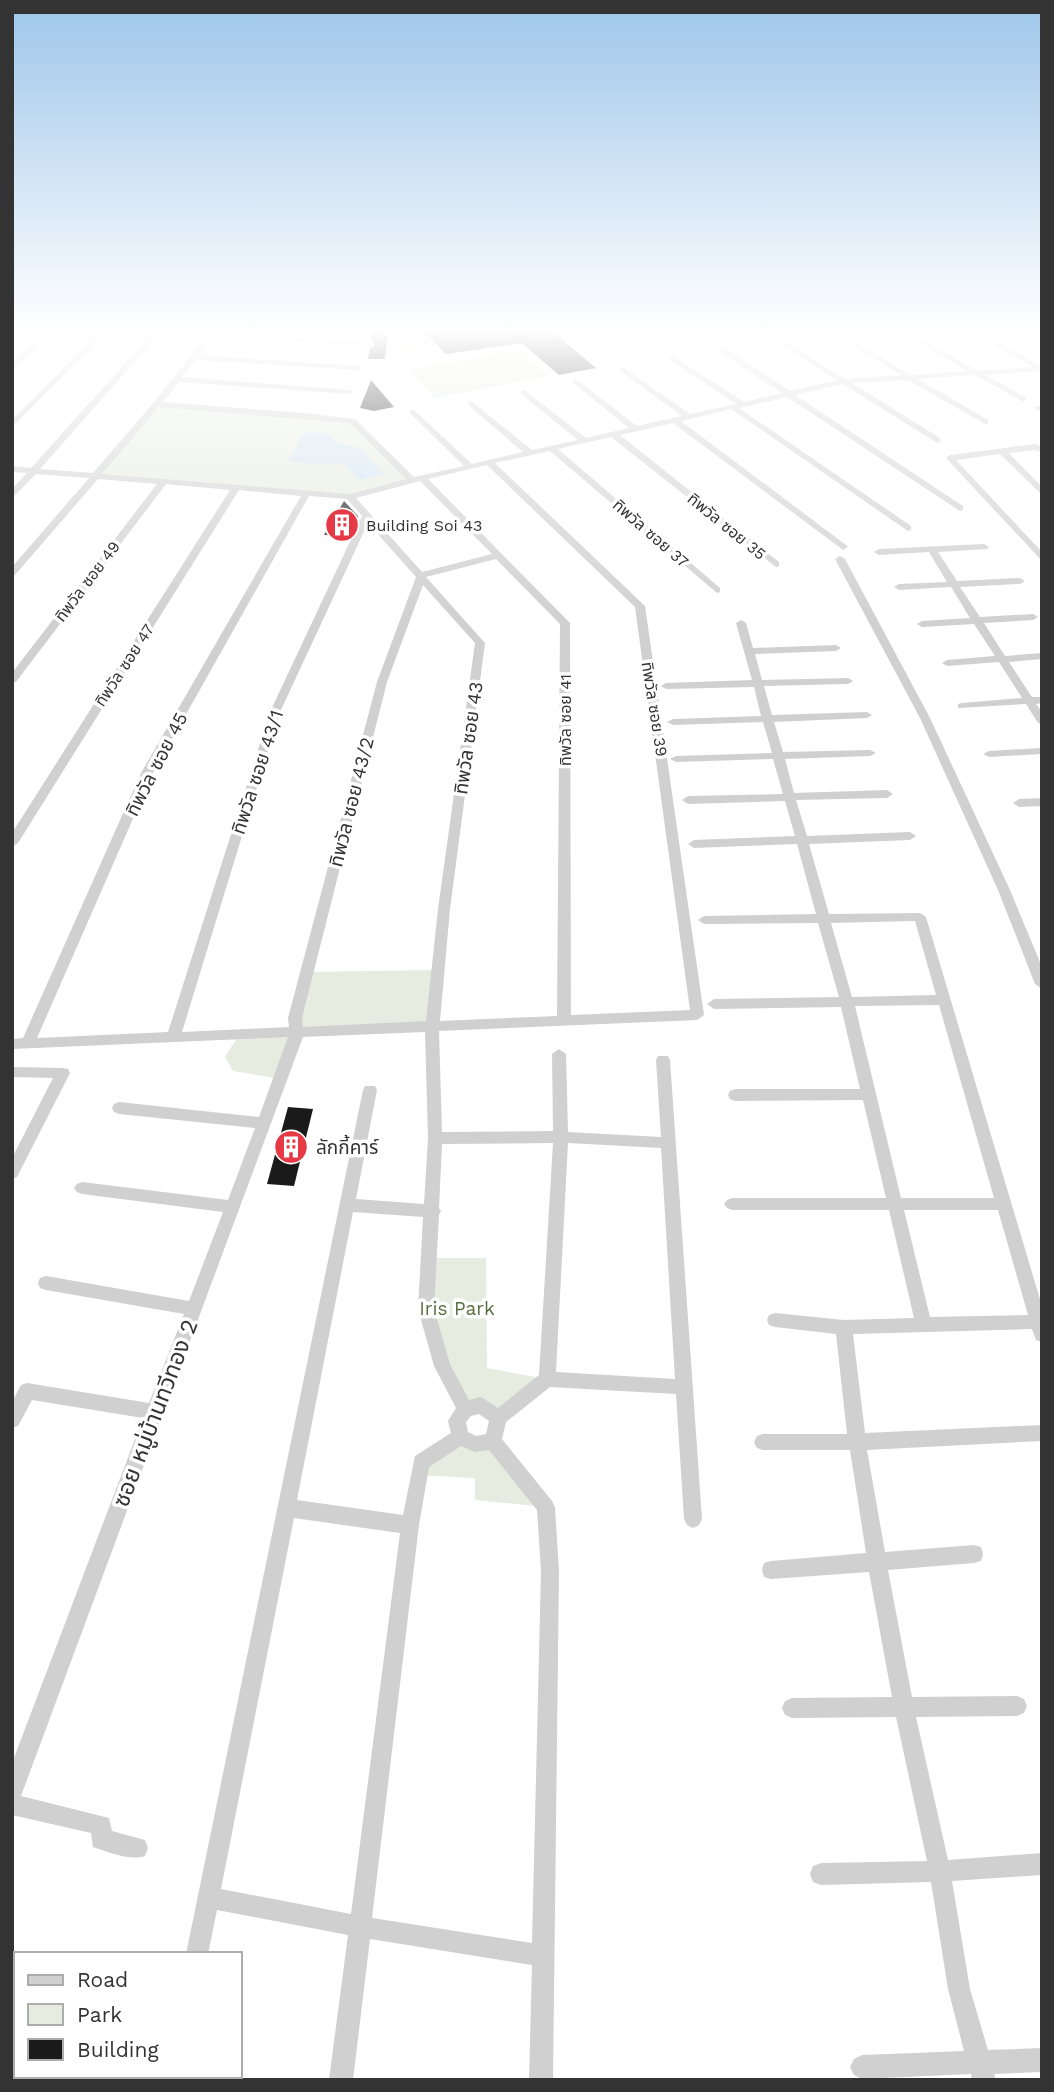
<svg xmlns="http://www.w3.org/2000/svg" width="1054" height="2092" font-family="'Work Sans','Noto Sans Thai',sans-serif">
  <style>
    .green { fill: #e6ecdf }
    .water { fill: #cfe2ee }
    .building { fill: #1a1a1a }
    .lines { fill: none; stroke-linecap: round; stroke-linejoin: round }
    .street { fill: #d0d0d0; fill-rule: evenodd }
    .labels { text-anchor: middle; stroke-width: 7; stroke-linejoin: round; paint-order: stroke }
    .far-poi-label { font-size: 16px; fill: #333; stroke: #fff; text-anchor: start }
    .far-street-label { font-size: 16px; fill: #333; stroke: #fff }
    .street-label { font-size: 19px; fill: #333; stroke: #fff }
    .poi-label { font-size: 19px; fill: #333; stroke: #fff; text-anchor: start }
    .park-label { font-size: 19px; fill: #56703f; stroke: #fff }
    .near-street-label { font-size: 23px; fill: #333; stroke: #fff }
  </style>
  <rect width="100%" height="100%" fill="#fff"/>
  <g class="green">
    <path d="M388,331h31l19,15 -52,4z"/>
    <path d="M519,350l30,26 -114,22 -27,-29z"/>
    <path d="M157,404l195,17 60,59 -62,17 -255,-21z"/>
    <path d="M438,970l-6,57 -135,6 -16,46 -48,-8 -8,-14 14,-22 58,-2 10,-61z"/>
    <path d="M430,1258h56l1,110 59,11 -48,39 -33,-9 -39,-100z"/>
    <path d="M460,1437l33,4 53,66 -71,-7v-22l-56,-3z"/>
  </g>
  <path class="water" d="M325,432l12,10 24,7 23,25 -25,6 -16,-17 -29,2 -26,-4 16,-28z"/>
  <g class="building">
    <path d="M372,331h16l-3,28h-17l2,-11 5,-3 -4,-5z"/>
    <path d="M423,331h129l44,37 -37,7 -37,-32 -76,11z"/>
    <path d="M371,380l23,27 -20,4 -14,-3z"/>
    <path d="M344,501l14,15 -8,20 -26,-1z"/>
    <path d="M288,1107l25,2 -19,77 -27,-2z"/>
  </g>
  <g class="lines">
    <g class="street">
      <path d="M45,331h8l-41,39v-7z"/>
      <path d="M100,331h8l-96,96v-7z"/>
      <path d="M154,331h8l-122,138 53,4 61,-71 57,-71h6l-1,2 153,9 4,2 -4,2 -156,-9 -14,18 160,11 4,2 -4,2 -163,-10 -14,17 168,13 4,2 -4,2 -171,-12 -16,20 140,11 52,6 59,58 50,-11 -54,-53 -1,-2 4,-2 59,55 51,-12 -55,-47v-4h3l61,49 46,-10 -57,-46v-4h3l62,48 43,-10 -56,-45 -1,-2 4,-2 61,47 45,-10 -62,-45 -1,-2 4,-2 67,47 46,-10 -67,-45v-4h3l72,47 38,-9 -64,-42v-4h6l66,44 47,-11 -76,-49h7l77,48 56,-4 -72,-44h7l75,44 56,-4 -68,-40h8l71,40 55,-4 -66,-36h8l67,35v5l-57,4 40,22v4h-3l-47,-26 -57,4 70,41v4h-3l-77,-44 -56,3 88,55v4l-3,1 -94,-59 -48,11 168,111v4l-3,1 -173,-114 -48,11 172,118v4l-3,1 -177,-122 -50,12 165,124 2,2 -5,3 -170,-127 -53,12 159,127v4l-3,1 -165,-130 -53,12 162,139v4l-3,1 -167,-142 -55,12 150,143 59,409 -7,5 -258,11 3,101 111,-1 -1,-77 7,-5 7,5 2,78 93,5 -5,-77 2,-4h10l2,4 32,459 -3,6 -6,3 -6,-3 -3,-6 -8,-125 -126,-7 -44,35 -4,17 50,62 3,6 4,64 -6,509h-24l3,-115 -162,-26 -17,141h-24l19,-145 -131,-25 -9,44h-22l177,-864 2,-4h10l2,4 -21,109 68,5 4,-66 -3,-106 -122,5 -282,759 88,22 3,13 33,9 3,8 -3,8c-14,5 -38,-4 -52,-9l-2,-14 -79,-18v-52l131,-345 -111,-18 -14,26 -6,2v-26l9,-17 6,-2 122,20 35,-89 -138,-24 -6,-2 -2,-5 2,-5 6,-2 143,25 34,-89 -141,-18 -5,-2 -3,-4 3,-4 5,-2 146,18 27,-72 -136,-14 -5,-2 -2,-4 2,-4 5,-2 140,15 29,-80 -276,12v-10l11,-1 118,-265 160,-277 -62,-6 -221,353 -6,4v-14l218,-343 -64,-6 -150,198 -4,1v-10l145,-189 -59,-5 -83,96 -3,1v-9l77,-89 -53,-4 -24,24v-9l15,-16 -15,-1v-6l19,2zM159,407l191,16 56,56 -56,15 -248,-20zM487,465l148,142 55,403 -119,5 -1,-392 -142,-144zM420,481l72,73 -70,18 -66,-74zM309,496l38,3 15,17 -92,196 -102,320 -131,6 116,-265zM368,523l48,54 -39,105 -89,336 1,9 -107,5 98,-320zM496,559l64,65 -3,392 -117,5 10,-112 35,-266 -59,-66zM423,585l52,58 -37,266 -12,112 -123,6 -1,-9 85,-336zM553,1143l-14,232 -41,33 -17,-11 -12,3 -19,-36 -16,-55 5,-94 2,-4 -2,-3 3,-64zM568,1143l93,5 14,231 -119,-7zM353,1212l70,5 -5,92 16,57 22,42 -8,13 3,12 -36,23 -12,59 -106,-15zM479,1414l10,7 -3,13 -10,2 -8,-4 -2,-10 5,-6zM461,1446l14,6 14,-2 48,60 4,61 -9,372 -160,-25 47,-393 10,-58zM294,1518l106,15 -49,381 -130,-25z"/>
      <path d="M1038,406l4,1v5l-8,-4z"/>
      <path d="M1036,444l6,3v5l-7,-2 -26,3 33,34v8l-42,-41 -44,6 86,92v9l-96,-103 4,-3z"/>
      <path d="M984,544l5,3 -2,2 -49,3 19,29 63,-3 5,3 -5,3 -60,3 20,30 53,-3 5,3 -5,3 -49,3 21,33 37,-3v6l-33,3 23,35h10v6l-6,1 6,8v12l-4,-1 -12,-19 -68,4v-4l4,-1 60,-5 -23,-36 -52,4 -5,-3 5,-3 48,-4 -21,-32 -52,3 -5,-3 5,-3 48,-3 -19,-31 -52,3 -5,-3 5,-3 48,-2 -18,-30 -50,3 -5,-3 5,-3z"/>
      <path d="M840,556l5,3 85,159 80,172 32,77v22l-7,-5 -37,-94 -78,-172 -85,-159z"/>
      <path d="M741,620l5,3 7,25 83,-3 5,3 -5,3 -81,3 7,26 86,-2 5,3 -5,3 -84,2 8,29 95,-3 5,3 -5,3 -93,4 9,30 87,-2 6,3 -6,3 -85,3 9,34 93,-3 6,4 -6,4 -91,2 11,36 103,-4 6,4 -6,4 -101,4 20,70 91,-1 6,4 116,389v36l-6,-2 -4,-11 -179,5 12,99 177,-8v16l-175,9 18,102 89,-7 7,2 2,7 -2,7 -7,2 -86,7 24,127 105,-1 7,3 3,7 -3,7 -7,3 -101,1 32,143 94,-7v22l-90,6 18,108 18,61 54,-2v24l-48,2 2,6h-24l-1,-6 -109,5 -8,-4 -4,-8 4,-8 8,-4 102,-4 -16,-62 -17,-107 -110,3 -8,-3 -3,-8 3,-8 8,-3 106,-2 -31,-144 -104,1 -7,-3 -3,-7 3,-7 7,-3 100,-1 -23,-125 -98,7 -7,-2 -2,-7 2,-7 7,-2 95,-8 -16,-103h-87l-6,-2 -3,-6 3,-6 6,-2h84l-11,-100 -61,-7 -6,-2 -2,-5 2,-5 6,-2 69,7 70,-2 -25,-108h-157l-5,-2 -3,-4 3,-4 5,-2h154l-23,-98 -128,1 -5,-2 -2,-4 2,-4 5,-2h125l-19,-82 -127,2 -7,-5 7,-5 125,-2 -21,-74 -114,1 -6,-4 6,-4 112,-2 -19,-70 -103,4 -6,-4 6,-4 101,-4 -10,-35 -97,3 -6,-4 6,-4 95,-2 -10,-35 -97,3 -6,-3 6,-3 96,-3 -9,-31 -90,3 -6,-3 6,-3 88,-3 -7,-29 -88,2 -5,-3 5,-3 86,-3 -16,-57zM915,921l21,74 -84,2 -21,-74zM939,1005l55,193h-93l-46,-192zM904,1210h94l30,105 -98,2z"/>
      <path d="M1042,748v6l-53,3 -6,-3 6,-3z"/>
      <path d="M1042,798v8l-23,1 -6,-4 6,-4z"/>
      <path d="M12,1067l51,1 5,1 2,4 -53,104 -5,2v-21l41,-80 -41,-1z"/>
      <rect x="12" y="2021" width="4" height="24"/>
      <rect x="162" y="2076" width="24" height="4"/>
    </g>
  </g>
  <linearGradient id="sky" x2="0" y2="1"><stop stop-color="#9ec6ea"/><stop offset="0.53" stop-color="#fff"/><stop offset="1" stop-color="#fff" stop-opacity="0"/></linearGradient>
  <rect width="1054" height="623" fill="url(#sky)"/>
  <defs>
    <g id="building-disc" transform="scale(1.75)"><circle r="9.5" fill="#e63946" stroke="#fff"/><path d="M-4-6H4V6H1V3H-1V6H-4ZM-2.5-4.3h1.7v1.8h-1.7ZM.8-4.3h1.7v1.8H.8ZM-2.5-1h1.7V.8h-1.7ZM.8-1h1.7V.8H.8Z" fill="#fff"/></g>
  </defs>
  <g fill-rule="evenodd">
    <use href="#building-disc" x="342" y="525"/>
    <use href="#building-disc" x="291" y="1147"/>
  </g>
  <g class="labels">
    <g class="far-poi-label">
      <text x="366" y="531">Building Soi 43</text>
    </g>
    <g class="far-street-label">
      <text transform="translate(727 526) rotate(39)" y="6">ทิพวัล ซอย 35</text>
      <text transform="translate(651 533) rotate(41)" y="6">ทิพวัล ซอย 37</text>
      <text transform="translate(87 581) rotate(-53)" y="6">ทิพวัล ซอย 49</text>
      <text transform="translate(124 665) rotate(-57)" y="6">ทิพวัล ซอย 47</text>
      <text transform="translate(655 709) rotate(81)" y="6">ทิพวัล ซอย 39</text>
      <text transform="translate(565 720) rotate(-90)" y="6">ทิพวัล ซอย 41</text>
    </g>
    <g class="street-label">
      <text transform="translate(468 738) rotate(-82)" y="7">ทิพวัล ซอย 43</text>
      <text transform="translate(156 764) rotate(-63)" y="7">ทิพวัล ซอย 45</text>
      <text transform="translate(257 772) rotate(-72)" y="7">ทิพวัล ซอย 43/1</text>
      <text transform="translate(351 802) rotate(-76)" y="7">ทิพวัล ซอย 43/2</text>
    </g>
    <g class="poi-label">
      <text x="316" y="1154">ลักกี้คาร์</text>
    </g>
    <g class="park-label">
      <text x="457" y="1315">Iris Park</text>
    </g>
    <g class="near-street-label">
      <text transform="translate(155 1413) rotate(-69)" y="8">ซอย หมู่บ้านทวีทอง 2</text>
    </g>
  </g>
  <rect width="1054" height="2092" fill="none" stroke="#333333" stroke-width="28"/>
  <rect x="14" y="1952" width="228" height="126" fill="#ffffff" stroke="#adadad" stroke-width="2"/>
  <rect x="28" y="1975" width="35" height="10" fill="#d0d0d0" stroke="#adadad" stroke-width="2"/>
  <text x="77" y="1987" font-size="21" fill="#333333">Road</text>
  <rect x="28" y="2004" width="35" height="21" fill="#e6ecdf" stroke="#adadad" stroke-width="2"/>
  <text x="77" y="2022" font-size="21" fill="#333333">Park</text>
  <rect x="28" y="2039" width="35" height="21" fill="#1a1a1a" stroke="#adadad" stroke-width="2"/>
  <text x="77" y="2057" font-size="21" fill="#333333">Building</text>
</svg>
